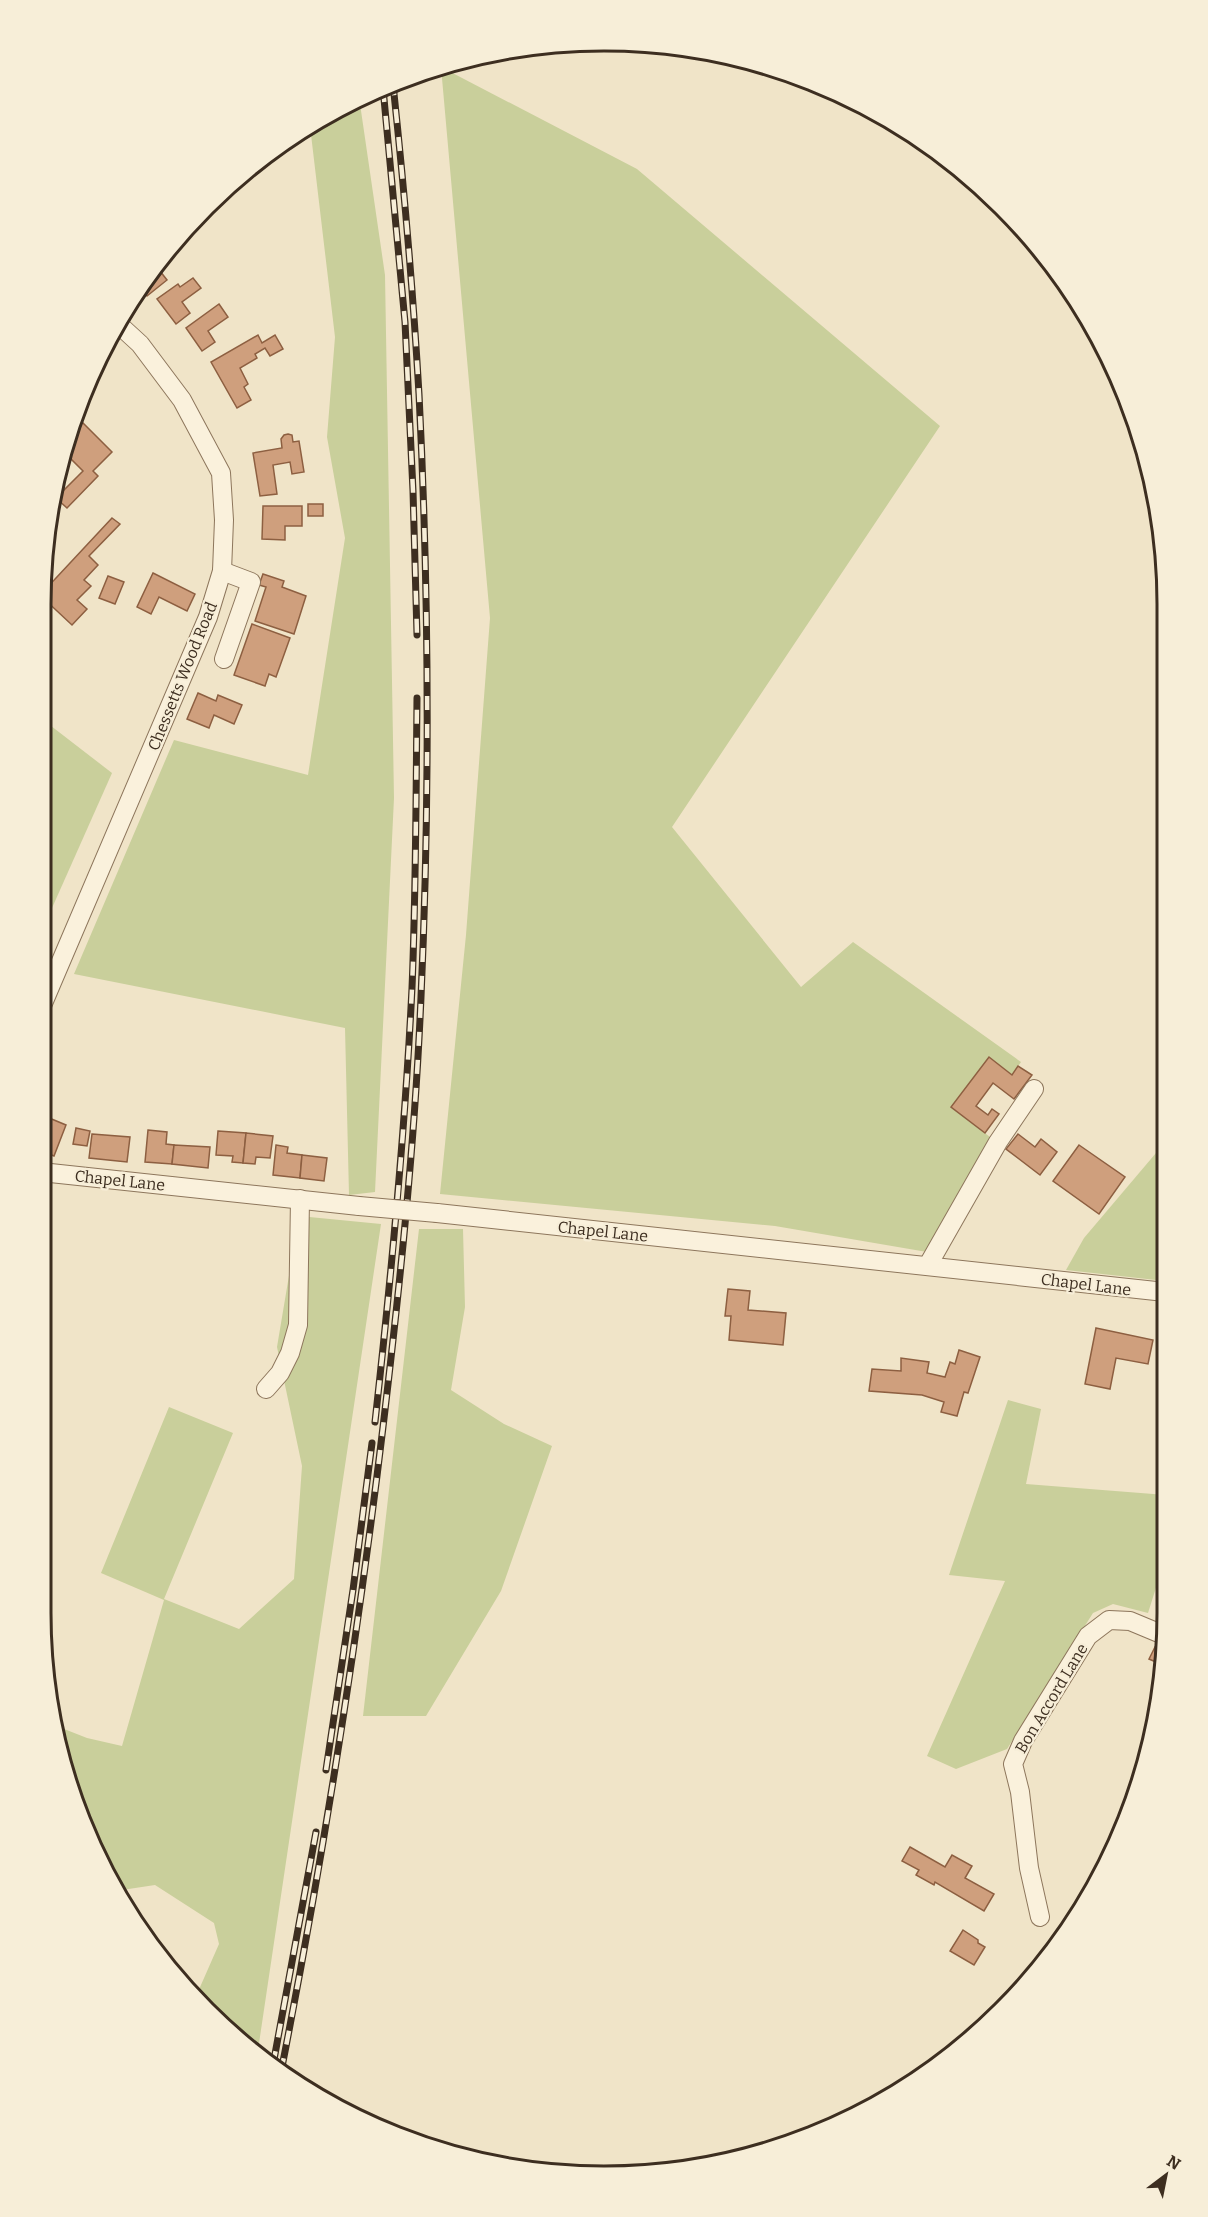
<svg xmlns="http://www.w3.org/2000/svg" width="1208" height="2217" font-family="Bitter,serif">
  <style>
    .green { fill: #c9cf9b }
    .building { fill: #cf9f7d; stroke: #8d5f41; stroke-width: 1.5 }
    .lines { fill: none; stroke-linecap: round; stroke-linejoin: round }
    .minor-casing { stroke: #8d765c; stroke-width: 20 }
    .minor { stroke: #faf1dc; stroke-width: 18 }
    .rail-casing { stroke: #3d2e20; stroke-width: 7 }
    .rail { stroke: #f7eed8; stroke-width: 4.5; stroke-dasharray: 14; stroke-linecap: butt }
    .minor-bridge-casing { stroke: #8d765c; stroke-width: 20; stroke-linecap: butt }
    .minor-bridge { stroke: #faf1dc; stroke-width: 18 }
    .labels { text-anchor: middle; stroke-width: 4.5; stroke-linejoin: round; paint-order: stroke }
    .street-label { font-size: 16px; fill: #3d2e20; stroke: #f7eed8 }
    .rim { fill: none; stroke: #3d2e20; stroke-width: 3 }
  </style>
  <rect width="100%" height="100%" fill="#f0e4c8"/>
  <g class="green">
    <path d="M441,67l196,102 303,257 -268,401 129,160 52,-45 168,120 -9,13 -23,-17 -38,49 39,30 -63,115 -152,-26 -335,-32 26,-259 24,-317z"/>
    <path d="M359,97l26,178 9,523 -19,394 -26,3 -4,-167 -271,-54 100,-234 134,35 37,-237 -18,-101 8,-100 -25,-211z"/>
    <path d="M42,719l70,54 -60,135 -11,-7z"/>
    <path d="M1165,1149v132l-99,-11 18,-32 72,-85z"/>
    <path d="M299,1216l82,8 -123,826 -61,-56 22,-50 -5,-21 -59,-38 -33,5 -51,-96 -12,-67 28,11 35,8 42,-146 -63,-27 68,-166 64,26 -69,166 75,30 55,-50 8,-113 -25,-119z"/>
    <path d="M419,1229h44l2,78 -14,83 53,34 48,22 -51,145 -75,125h-63z"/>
    <path d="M1008,1400l33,9 -15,75 140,11v61l-18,57 -35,-9 -20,9 -86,136 -51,20 -29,-13 78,-175 -56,-6z"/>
  </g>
  <g class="building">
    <path d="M156,266l11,14 -20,16 -6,-8z"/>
    <path d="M193,278l8,10 -19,14 8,11 -14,11 -19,-25 21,-15 2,3z"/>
    <path d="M219,304l9,13 -20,14 7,11 -13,9 -16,-23z"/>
    <path d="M258,335l4,8 13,-8 8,14 -13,7 -5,-8 -10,6 2,4 -17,10 8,16 -4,3 7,13 -14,8 -26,-46z"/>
    <path d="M77,417l35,35 -19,19 5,5 -31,32 -11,-10 27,-27 -20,-20z"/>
    <path d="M288,434l4,1 1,7 6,-1 5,31 -12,2 -2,-12 -17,3 4,29 -17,2 -7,-43 29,-5 -1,-9 3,-4z"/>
    <rect x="308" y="504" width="15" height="12"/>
    <path d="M263,506h39v20h-17v14l-23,-1z"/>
    <path d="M112,518l8,6 -31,32 9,9 -14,15 7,6 -14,14 10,9 -15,16 -30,-28v-4z"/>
    <path d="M153,573l42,21 -8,17 -28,-14 -8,17 -14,-7z"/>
    <path d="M263,574l21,7 -2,6 24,9 -12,38 -39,-13 11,-34 -7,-2z"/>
    <path d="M108,576l16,6 -9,22 -16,-6z"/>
    <path d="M252,624l38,14 -14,39 -7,-3 -4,12 -31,-11z"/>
    <path d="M198,693l18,8 2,-6 24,10 -8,19 -20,-9 -5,13 -22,-9z"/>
    <path d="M989,1057l23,18 6,-9 14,9 -18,24 -21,-16 -17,23 12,9 4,-6 7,5 -14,19 -34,-26z"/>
    <path d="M42,1115l24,10 -12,31 -13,-5z"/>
    <path d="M76,1128l14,3 -3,15 -14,-2z"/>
    <path d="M148,1130l19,2 -1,12 8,1 -2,19 -27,-2z"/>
    <path d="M218,1131l28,2 -3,30 -11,-1 1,-6 -17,-1z"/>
    <path d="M246,1133l27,3 -3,22 -14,-1 -1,7 -12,-1z"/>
    <path d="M92,1134l38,3 -3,25 -38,-4z"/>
    <path d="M1018,1134l17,13 6,-8 16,13 -17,23 -34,-26z"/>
    <path d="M174,1145l36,2 -2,21 -36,-4z"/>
    <path d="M276,1145l12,2 -1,6 15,2 -2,23 -27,-3z"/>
    <path d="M1079,1145l46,32 -26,37 -46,-33z"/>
    <path d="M302,1155l25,3 -3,23 -24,-3z"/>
    <path d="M728,1289l22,2 -2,19 38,3 -3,32 -54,-5 2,-24h-6z"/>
    <path d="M1096,1328l57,12 -5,24 -32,-6 -6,31 -25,-5z"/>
    <path d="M959,1350l21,7 -12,36 -4,-1 -7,24 -16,-4 3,-10 -22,-7 -53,-4 3,-22 29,2v-13l28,4 -2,11 18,4 5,-15 5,2z"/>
    <path d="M1155,1647l11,6 -4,16 -8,-4 2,-3 -7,-3z"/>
    <path d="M910,1847l35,20 7,-12 20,11 -7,12 29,16 -10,17 -49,-29 -1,3 -18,-10 3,-5 -17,-9z"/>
    <path d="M963,1930l15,10v3l7,4 -11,18 -24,-14z"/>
  </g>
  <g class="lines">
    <g class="minor-casing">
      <g id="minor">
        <path d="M222,571l29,11 -27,77"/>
        <path d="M41,1008l167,-391 14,-46 2,-51 -3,-47 -39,-73 -42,-56 -24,-22"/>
        <path d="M41,1172l318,34"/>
        <path d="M437,1213l728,79"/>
        <path d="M928,1265l70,-123 36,-53"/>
        <path d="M266,1389l14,-16 10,-20 8,-28 2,-126"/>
        <path d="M1040,1917l-11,-49 -9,-76 -7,-28 10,-23 65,-105 21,-16 21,1 36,15"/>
      </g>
    </g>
    <use href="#minor" class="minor"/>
    <g class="rail-casing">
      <g id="rail">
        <path d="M383,88l22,234 8,169 4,144"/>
        <path d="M375,1422c16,-144 30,-289 37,-434 4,-97 4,-193 5,-290"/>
        <path d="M326,1770l27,-180 19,-147"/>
        <path d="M273,2065l43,-233"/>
        <path d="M281,2072c42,-214 76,-428 102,-645 17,-143 32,-286 38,-430 9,-200 8,-402 -2,-603 -6,-103 -15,-207 -26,-310"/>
      </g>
    </g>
    <use href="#rail" class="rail"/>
    <g class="minor-bridge-casing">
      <path id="minor-bridge" d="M359,1206l78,7"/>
    </g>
    <use href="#minor-bridge" class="minor-bridge"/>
  </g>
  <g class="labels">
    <g class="street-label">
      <text transform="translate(182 676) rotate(-68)" y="6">Chessetts Wood Road</text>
      <text transform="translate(120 1180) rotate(6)" y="6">Chapel Lane</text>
      <text transform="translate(603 1231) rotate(6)" y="6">Chapel Lane</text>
      <text transform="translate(1086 1284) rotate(7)" y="6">Chapel Lane</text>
      <text transform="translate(1051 1698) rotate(-59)" y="6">Bon Accord Lane</text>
    </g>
  </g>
  <path d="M0 0H1208V2217H0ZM604 51H604A553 553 0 0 1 1157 604V1613A553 553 0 0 1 604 2166H604A553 553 0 0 1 51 1613V604A553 553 0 0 1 604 51Z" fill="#f7eed8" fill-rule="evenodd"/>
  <path class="rim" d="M604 51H604A553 553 0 0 1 1157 604V1613A553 553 0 0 1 604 2166H604A553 553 0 0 1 51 1613V604A553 553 0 0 1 604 51Z"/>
  <g transform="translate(1166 2175) rotate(32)" stroke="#f7eed8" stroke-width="4.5" paint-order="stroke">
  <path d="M0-4.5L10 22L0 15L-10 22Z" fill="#3d2e20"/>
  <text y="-9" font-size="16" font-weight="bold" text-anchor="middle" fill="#3d2e20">N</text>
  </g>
</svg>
